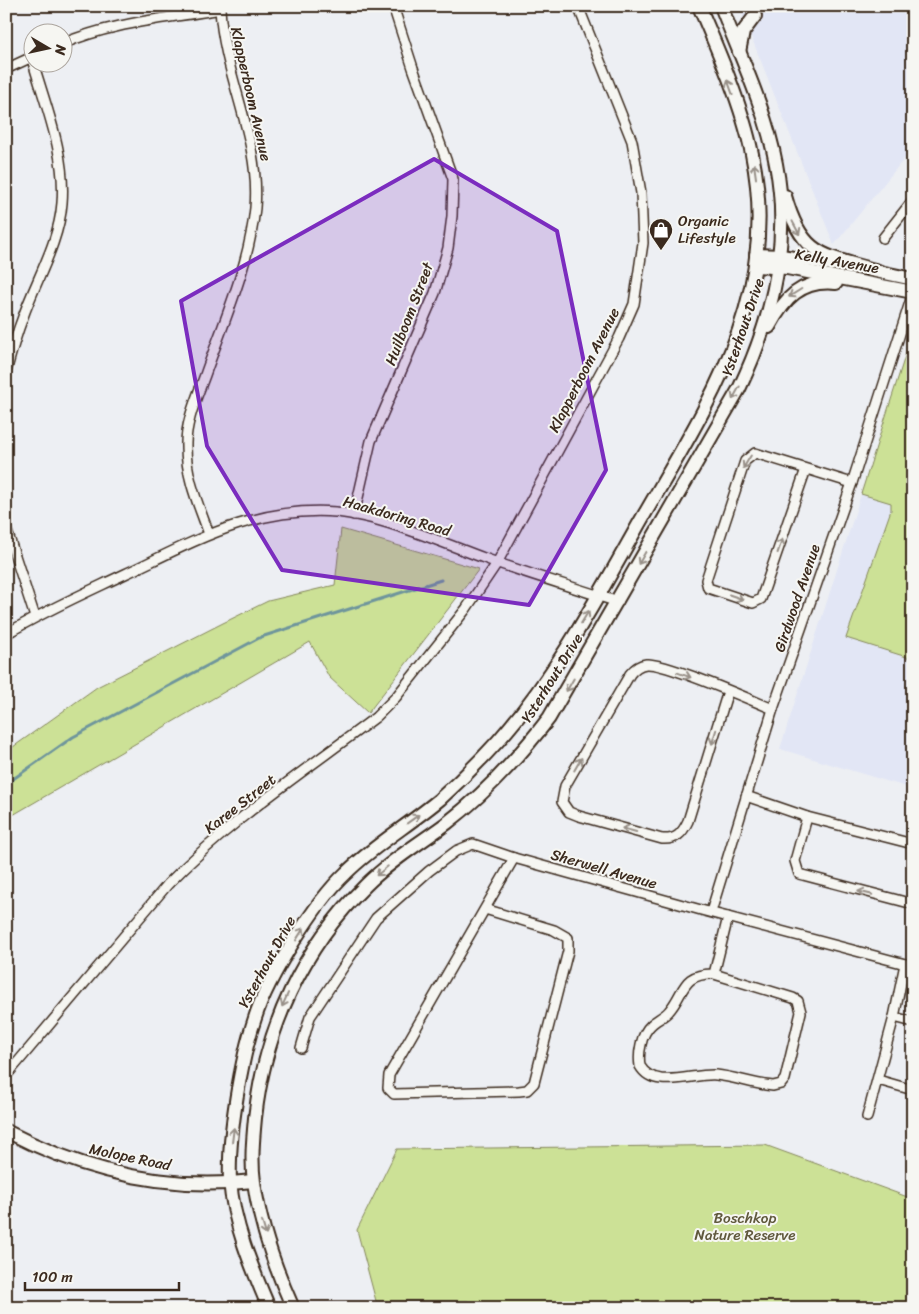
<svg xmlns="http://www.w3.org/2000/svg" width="919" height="1314" font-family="Sriracha,sans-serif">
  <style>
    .built { fill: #e2e6f5 }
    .green { fill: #cce196; stroke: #84865a }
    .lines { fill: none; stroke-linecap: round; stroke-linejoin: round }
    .stream { stroke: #6e959c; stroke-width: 3 }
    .street-casing { stroke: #3b2a1e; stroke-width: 12 }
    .secondary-casing { stroke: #3b2a1e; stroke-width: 16 }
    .street { stroke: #f6f6f2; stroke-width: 9 }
    .secondary { stroke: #f6f6f2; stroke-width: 12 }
    .oneway { stroke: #989088 }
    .marked { fill: #7b2cbf; fill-opacity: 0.2; stroke: #7b2cbf; stroke-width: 4; stroke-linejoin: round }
    .labels { text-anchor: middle; stroke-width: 4; stroke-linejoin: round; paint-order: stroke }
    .street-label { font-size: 15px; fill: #3b2a1e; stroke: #f6f6f2 }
    .poi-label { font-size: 15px; fill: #3b2a1e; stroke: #f6f6f2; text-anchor: start }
    .park-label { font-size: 15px; fill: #5f583c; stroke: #f6f6f2 }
  </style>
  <rect width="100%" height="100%" fill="#edeff3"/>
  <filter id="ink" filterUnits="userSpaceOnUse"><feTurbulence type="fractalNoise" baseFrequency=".02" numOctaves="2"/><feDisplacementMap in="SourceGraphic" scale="10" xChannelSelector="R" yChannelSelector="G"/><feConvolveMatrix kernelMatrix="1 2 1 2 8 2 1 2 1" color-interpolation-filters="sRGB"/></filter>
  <g filter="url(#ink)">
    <g class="built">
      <path d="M739,6h174v142l-79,97z"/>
      <path d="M913,331v458l-133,-40z"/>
    </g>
    <g class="green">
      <path d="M913,331v328l-67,-21 45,-128v-7l-30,-9z"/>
      <path d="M341,529l138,40 -111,144 -39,-36 -19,-35 -304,177v-67l91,-65 126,-64 45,-22 67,-16z"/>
      <path d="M765,1145l148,54v109h-439l-6,-7h-92l-19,-71 40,-81z"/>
    </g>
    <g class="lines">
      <path class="stream" d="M6,784l67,-47 188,-100 180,-57"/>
      <g class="street-casing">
        <g id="street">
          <path d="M62,44c51,-22 104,-25 158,-35"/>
          <path d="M6,69l26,-12"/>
          <path d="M883,238l30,-38"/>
          <path d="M6,372c5,-19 10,-37 17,-55 13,-37 36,-74 39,-114 4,-48 -16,-96 -29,-141"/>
          <path d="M806,469l-45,130 -8,4 -45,-15 -2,-8 39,-119 10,-8 97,30"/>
          <path d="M354,515l17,-74 64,-148 13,-45 4,-32 1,-37 -40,-111 -20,-62"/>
          <path d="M6,528l29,89"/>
          <path d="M209,534c-10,-28 -23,-56 -23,-87 -1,-24 11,-50 19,-72 19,-54 44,-109 50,-167 6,-69 -31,-131 -35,-199l1,-3"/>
          <path d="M6,634c38,-23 79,-41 119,-60 70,-33 130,-68 211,-62 45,4 105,30 148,46 44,16 89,29 134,44"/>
          <path d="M728,691l-40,130c-6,13 -12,19 -26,18l-83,-23 -10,-4 -7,-10 3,-16 65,-112c4,-5 8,-9 16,-10 19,-2 105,36 127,45"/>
          <path d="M746,796l61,21 106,27"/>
          <path d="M807,817l-12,44 4,13 114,30"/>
          <path d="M485,909l69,21 14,8v13l-34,132 -7,7 -8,1 -125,3 -6,-6 1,-13 125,-217"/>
          <path d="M711,912l62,-203 79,-226 61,-190"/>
          <path d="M714,974l79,24 5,3 3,11 -16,67 -4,5 -8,2c-20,-2 -38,-9 -57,-11 -23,-2 -62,16 -76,-9 -2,-12 1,-32 11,-41 5,-5 13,-8 18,-14 16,-18 12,-38 45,-37l14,-57"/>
          <path d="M894,1017l19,5"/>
          <path d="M301,1048l9,-31 66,-99 53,-47 27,-20 17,-7 41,14 187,52 212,56"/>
          <path d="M6,1076l162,-192c62,-64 138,-114 208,-167l20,-20 70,-88 31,-46 122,-225 15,-34 9,-61 -2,-50 -9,-52 -54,-135"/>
          <path d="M878,1080l35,10"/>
          <path d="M867,1117l27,-100 11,-53"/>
        </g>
      </g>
      <g class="secondary-casing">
        <g id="secondary">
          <path d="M739,52l4,-20 12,-16"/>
          <path d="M785,196c17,61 38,59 93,75"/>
          <path d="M756,255l25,1 52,8"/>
          <path d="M755,266l32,2 126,24"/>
          <path d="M870,270l43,9"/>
          <path d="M769,327c15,-28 32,-48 67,-44"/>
          <path d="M6,1131c77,40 161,60 247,50"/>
          <path d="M269,1308c-17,-40 -36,-85 -39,-128 -2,-44 11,-121 25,-162 13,-41 60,-116 91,-145 28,-28 63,-48 94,-74 20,-18 39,-37 58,-58 58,-65 99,-143 142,-219 67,-117 142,-225 112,-368 -9,-46 -34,-104 -53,-148"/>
          <path d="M293,1308c-18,-40 -33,-83 -39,-126 -3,-21 -1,-43 1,-64 10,-89 47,-170 111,-233 24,-24 54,-42 81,-62 39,-30 72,-66 102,-105l190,-329c34,-71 52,-147 37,-225 -10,-54 -35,-106 -55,-158"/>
        </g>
      </g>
      <use href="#street" class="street"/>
      <use href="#secondary" class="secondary"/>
    </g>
    <defs><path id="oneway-shaft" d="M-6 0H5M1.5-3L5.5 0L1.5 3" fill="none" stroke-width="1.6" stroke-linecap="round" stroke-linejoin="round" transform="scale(1.25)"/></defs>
    <g class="oneway">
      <use href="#oneway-shaft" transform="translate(730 87) rotate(-110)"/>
      <use href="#oneway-shaft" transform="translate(755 171) rotate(-98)"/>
      <use href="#oneway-shaft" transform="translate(796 228) rotate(62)"/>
      <use href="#oneway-shaft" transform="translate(795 293) rotate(148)"/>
      <use href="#oneway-shaft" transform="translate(736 393) rotate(119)"/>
      <use href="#oneway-shaft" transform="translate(747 462) rotate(121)"/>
      <use href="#oneway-shaft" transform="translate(780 546) rotate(-71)"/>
      <use href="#oneway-shaft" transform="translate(642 558) rotate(120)"/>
      <use href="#oneway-shaft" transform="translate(736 597) rotate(19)"/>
      <use href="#oneway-shaft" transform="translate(585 617) rotate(-59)"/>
      <use href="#oneway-shaft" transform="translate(684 675) rotate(20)"/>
      <use href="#oneway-shaft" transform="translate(570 685) rotate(120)"/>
      <use href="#oneway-shaft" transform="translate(714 737) rotate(107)"/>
      <use href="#oneway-shaft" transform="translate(578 764) rotate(-60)"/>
      <use href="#oneway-shaft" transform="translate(413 819) rotate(-36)"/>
      <use href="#oneway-shaft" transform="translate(629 830) rotate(-165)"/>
      <use href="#oneway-shaft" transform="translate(382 871) rotate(141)"/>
      <use href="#oneway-shaft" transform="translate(865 893) rotate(-166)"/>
      <use href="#oneway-shaft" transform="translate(300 934) rotate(-58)"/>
      <use href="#oneway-shaft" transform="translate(285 1000) rotate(114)"/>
      <use href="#oneway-shaft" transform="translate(233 1135) rotate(-83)"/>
      <use href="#oneway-shaft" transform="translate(264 1228) rotate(73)"/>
    </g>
  </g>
  <path class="marked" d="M434,159l123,72 49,239 -77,135 -247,-35 -75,-124 -26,-145z"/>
  <defs>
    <g id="shop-pin" transform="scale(1.25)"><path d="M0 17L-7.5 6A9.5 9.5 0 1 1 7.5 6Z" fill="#3b2a1e" stroke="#f6f6f2"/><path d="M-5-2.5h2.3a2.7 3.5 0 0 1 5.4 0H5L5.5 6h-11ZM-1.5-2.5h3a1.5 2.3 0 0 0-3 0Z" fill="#fff"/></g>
  </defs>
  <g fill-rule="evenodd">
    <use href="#shop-pin" x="661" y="230"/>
  </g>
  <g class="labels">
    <g class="street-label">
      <text transform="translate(251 94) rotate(77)" y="5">Klapperboom Avenue</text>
      <text transform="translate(837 261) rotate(10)" y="5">Kelly Avenue</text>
      <text transform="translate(409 314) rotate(-69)" y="5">Huilboom Street</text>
      <text transform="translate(743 327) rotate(-71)" y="5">Ysterhout Drive</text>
      <text transform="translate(584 370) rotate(-63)" y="5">Klapperboom Avenue</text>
      <text transform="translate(397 516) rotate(16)" y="5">Haakdoring Road</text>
      <text transform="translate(797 598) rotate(-71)" y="5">Girdwood Avenue</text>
      <text transform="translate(552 678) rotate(-58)" y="5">Ysterhout Drive</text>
      <text transform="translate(240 804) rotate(-38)" y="5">Karee Street</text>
      <text transform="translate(604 869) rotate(16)" y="5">Sherwell Avenue</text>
      <text transform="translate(267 962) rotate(-61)" y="5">Ysterhout Drive</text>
      <text transform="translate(130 1157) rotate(12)" y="5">Molope Road</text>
    </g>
    <g class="poi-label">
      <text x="678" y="226">Organic<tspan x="678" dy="17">Lifestyle</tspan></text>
    </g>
    <g class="park-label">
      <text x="745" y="1223">Boschkop<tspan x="745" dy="17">Nature Reserve</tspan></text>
    </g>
  </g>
  <rect width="919" height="1314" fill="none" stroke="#f6f6f2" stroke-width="25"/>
  <rect x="12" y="12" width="894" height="1289" fill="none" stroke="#3b2a1e" stroke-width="2" filter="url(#ink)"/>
  <g transform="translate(48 48) rotate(99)"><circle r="24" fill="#f6f6f2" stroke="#aba49d"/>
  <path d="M0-4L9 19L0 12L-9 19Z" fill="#3b2a1e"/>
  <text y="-8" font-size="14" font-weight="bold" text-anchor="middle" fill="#3b2a1e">N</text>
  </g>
  <path d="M25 1282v8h154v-8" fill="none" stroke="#3b2a1e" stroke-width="2.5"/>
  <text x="32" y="1282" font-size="15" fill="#3b2a1e" stroke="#f6f6f2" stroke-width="4" paint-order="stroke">100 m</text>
</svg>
